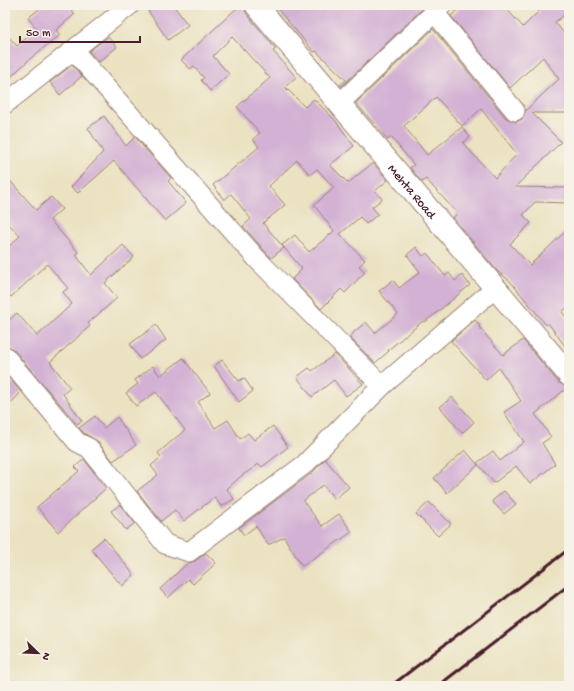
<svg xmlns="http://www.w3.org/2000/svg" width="574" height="691" font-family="'Gochi Hand',sans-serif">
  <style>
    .building { fill: #d3b1d4; fill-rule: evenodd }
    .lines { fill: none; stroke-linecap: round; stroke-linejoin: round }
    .minor-casing { stroke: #9a8076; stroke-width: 21 }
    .tertiary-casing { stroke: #9a8076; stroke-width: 24 }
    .minor { stroke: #fff; stroke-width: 19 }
    .tertiary { stroke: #fff; stroke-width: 22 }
    .rail { stroke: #4a1f2b; stroke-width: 3 }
    .labels { text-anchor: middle; stroke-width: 4; stroke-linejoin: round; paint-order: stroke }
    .street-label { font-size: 13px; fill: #4a1f2b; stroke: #f7f3e8 }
  </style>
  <rect width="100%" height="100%" fill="#f7f3e8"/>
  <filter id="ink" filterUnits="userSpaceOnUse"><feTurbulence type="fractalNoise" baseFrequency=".025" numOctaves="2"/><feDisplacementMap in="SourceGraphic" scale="8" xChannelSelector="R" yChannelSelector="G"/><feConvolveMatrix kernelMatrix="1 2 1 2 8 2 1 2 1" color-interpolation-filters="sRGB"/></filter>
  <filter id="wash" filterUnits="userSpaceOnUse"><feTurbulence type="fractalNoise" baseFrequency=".012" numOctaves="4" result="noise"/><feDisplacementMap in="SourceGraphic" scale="16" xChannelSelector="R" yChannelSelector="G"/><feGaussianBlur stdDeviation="0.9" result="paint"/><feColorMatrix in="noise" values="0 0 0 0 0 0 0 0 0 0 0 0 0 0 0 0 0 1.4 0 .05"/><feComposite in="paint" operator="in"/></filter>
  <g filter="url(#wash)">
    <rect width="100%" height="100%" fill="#ebe2c1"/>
    <g id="blocks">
      <g class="building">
        <path d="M44,5h23l8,9 -19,16 4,5 -28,22 -27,25v-49l12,13 20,-17 -9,-11z"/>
        <path d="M144,5h29l15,20 -20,15z"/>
        <path d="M240,5h4l2,8 30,36 -3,2 23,26 -11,10 20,20 9,-8 21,21 19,26 -24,19 18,18 25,-20 15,17 -13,11 7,8 -10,8 6,7 -12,10 -6,-7 -20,17 25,26 -6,6 6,6 -20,21 -4,-4 -20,20 -29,-30 10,-10 -20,-24 13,-10 14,17 25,-21 -20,-26 20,-17 -17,-19 -7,6 -13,-15 -28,26 16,19 -22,18 21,25 -13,10 -28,-32 8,-7 -20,-25 -7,6 -11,-15 46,-38 -6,-8 7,-6 -23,-26 33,-29 -38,-41 -19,19 16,18 -19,17 -9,-11 3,-2 -10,-12 -4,3 -9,-9z"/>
        <path d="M274,5h145l3,4 -80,77 -2,-1 6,-5 -30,-29 -2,1z"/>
        <path d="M463,5h40l20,22 22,-22 5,4 6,-4h13v7l-14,10 14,18v73h-37l29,29 -46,45 54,1v15l-34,-1 -12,13 8,8 -21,21 20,21 39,-37v78l-7,6 7,9v35l-3,-4 2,-2 -20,-27 -2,2 -36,-44 -13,-10 -44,-53 4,-5 -31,-34 -4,3 -12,-14 4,-3 -23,-28 -3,3 -32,-37 77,-74 73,89 10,4 6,-3 4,-9 33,-31 -16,-22 -33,31 -59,-72zM436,97l26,29 19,-17 36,45 -22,24 -32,-35 7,-6 -8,-10 -35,28 -23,-29z"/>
        <path d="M108,37l9,10 -18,15 -10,-11z"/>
        <path d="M72,65l10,11 -22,19 -10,-13z"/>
        <path d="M104,116l22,30 9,-9 36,41 -3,3 18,22 -21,18 -51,-60 -36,32 -7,-6 32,-35 -15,-24z"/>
        <path d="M5,175l31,35 15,-13 11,12 -12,11 28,32 -2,3 15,20 32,-30 11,12 -29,26 12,15 -29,25 2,3 -40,36 20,26 -7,6 19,27 -5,3 -64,-75 -8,-4v-21l12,-11 20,23 35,-32 -9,-12 5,-4 -21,-24 -36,33 -6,-7v-40l15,-14 -15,-16z"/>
        <path d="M416,247l7,9 4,-3 18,23 4,-3 6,8 7,-6 8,10 -45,37 -2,-1 -35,29 1,1 -14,12 -25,-25 4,-6 12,-10 9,11 23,-19 -19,-23 14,-11 6,8 21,-16 -13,-17z"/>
        <path d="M475,320l5,6 -1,1 24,28 20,-15 36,43 9,4 -33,27 16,23 -9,6 13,21 -25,20 -14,-18 -22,17 -17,-20 16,-12 7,10 24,-19 -20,-30 17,-11 -22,-33 -13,12 -35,-39z"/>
        <path d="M156,325l10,15 -26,19 -10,-15z"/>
        <path d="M335,354l28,30 -17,12 -12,-16 -22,17 -15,-20 12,-9 3,3z"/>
        <path d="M183,358l27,35 -12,9 17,26 13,-8 12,19 8,-6 6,7 19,-14 15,21 -26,20 -3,-3 -19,13 -13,12 7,10 -13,8 -6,-10 -31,24 -9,-11 -14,11 -24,-30 21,-16 -7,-9 10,-9 -3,-4 27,-23 -29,-38 -20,14 -10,-13 12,-9 -3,-4 18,-14 7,10z"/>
        <path d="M222,360l17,21 5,-3 9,13 -14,11 -25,-36z"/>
        <path d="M5,373l16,19 -16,18z"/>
        <path d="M452,397l22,25 -12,11 -22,-26z"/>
        <path d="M95,416l9,12 13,-11 19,28 -23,16 -16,-20 -13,-8 -5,-5z"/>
        <path d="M465,450l13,15 -31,28 -13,-15z"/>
        <path d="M84,459l22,29 -48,44 -21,-25 42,-36 -4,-4z"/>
        <path d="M325,459l24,28 -14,12 -12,-14 -20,16 19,25 17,-12 13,18 -50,34 -18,-29 -16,8 -12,-19 -12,9 -5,-7 73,-55z"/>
        <path d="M504,491l12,13 -12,10 -12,-13z"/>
        <path d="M429,502l22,22 -13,12 -22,-22z"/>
        <path d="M120,505l15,18 -9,7 -15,-19z"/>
        <path d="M104,538l30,37 -12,11 -31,-37z"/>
        <path d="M206,553l10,10 -23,21 -5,-5 -20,19 -8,-9 28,-26 7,-2z"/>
      </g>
    </g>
  </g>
  <g filter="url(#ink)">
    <use href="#blocks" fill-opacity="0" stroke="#9a8076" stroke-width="1"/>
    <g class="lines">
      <g class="minor-casing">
        <g id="minor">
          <path d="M434,12l81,99"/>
          <path d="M74,51l183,208 125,127"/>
          <path d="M5,104l125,-99"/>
          <path d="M339,104l103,-99"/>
          <path d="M5,356l72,86 12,6 76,96 24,8 116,-88 77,-78 113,-98"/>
        </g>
      </g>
      <g class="tertiary-casing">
        <g id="tertiary">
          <path id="s1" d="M256,5l313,370"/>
        </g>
      </g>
      <use href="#minor" class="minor"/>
      <use href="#tertiary" class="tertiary"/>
      <g class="rail">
        <path d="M391,686l178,-137"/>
        <path d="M438,686l131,-101"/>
      </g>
    </g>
  </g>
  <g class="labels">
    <g class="street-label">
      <text dy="5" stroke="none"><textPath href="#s1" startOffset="243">Mehta Road</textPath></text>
    </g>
  </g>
  <rect width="574" height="691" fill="none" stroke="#f7f3e8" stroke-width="20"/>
  <g transform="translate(38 653) rotate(113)" stroke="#f7f3e8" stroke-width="3" paint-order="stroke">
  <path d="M0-3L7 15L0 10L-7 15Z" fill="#4a1f2b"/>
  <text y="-6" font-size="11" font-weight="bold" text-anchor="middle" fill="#4a1f2b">N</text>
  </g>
  <path d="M20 36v6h120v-6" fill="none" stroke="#4a1f2b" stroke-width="2"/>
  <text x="26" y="36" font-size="12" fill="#4a1f2b" stroke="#f7f3e8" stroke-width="3" paint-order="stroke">50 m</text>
</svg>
